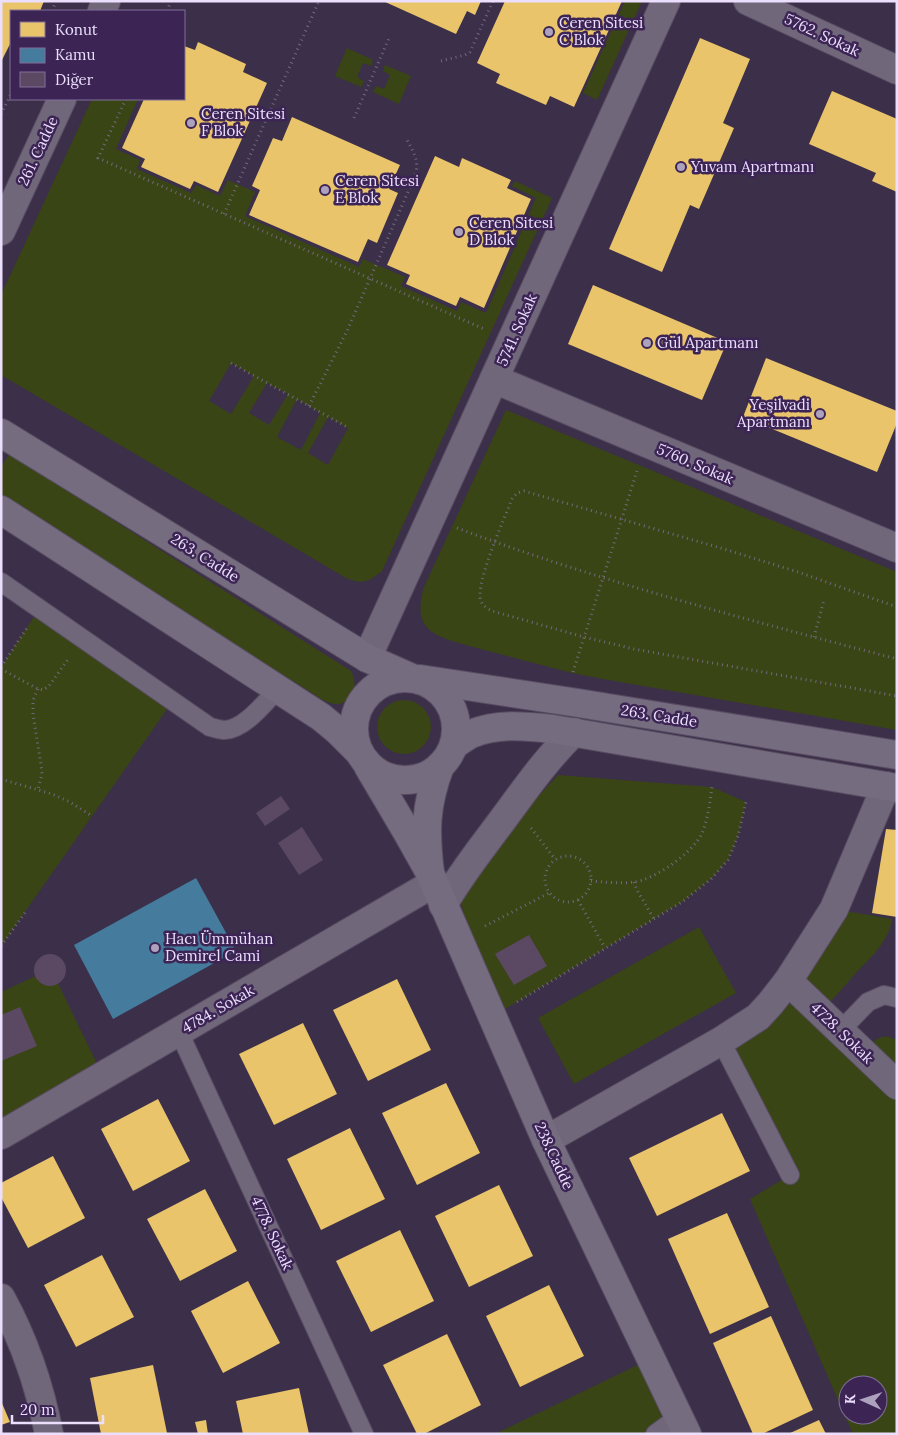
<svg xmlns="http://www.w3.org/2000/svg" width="898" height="1435" font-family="Lora,serif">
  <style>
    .green { fill: #394515; fill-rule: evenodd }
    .homes { fill: #e9c46a }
    .public { fill: #457b9d }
    .building { fill: #5b4862 }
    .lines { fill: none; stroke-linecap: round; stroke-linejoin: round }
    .lane-casing { stroke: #584c63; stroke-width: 20 }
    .street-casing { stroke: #584c63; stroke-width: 30 }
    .secondary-casing { stroke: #584c63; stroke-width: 30 }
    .path { stroke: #72697c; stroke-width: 3; stroke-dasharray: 1 4; stroke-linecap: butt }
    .lane { stroke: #71677b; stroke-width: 18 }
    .street { stroke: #71677b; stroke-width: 28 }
    .secondary { stroke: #756c7f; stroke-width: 28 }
    .poi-dot { fill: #aea1be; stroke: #3c2454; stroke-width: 2 }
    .labels { text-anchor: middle; stroke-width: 5; stroke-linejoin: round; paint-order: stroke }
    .poi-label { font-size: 15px; fill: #ebdffd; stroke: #3c2454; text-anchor: start }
    .street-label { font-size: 15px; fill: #ebdffd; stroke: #3c2454 }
  </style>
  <rect width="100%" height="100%" fill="#3c2f49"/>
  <g class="green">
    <path d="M625,1h17l-45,99 -14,-7z"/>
    <path d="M347,48l26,12 -2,6 -8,-3 -6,14 7,4 -3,6 -26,-11z"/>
    <path d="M385,65l26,11 -12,28 -26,-12 3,-6 8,3 6,-14 -7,-4z"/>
    <path d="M92,99h46l-22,50 24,11 -3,9 54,24 5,-8 24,11 8,-16 27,12 -10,24 114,51 4,-8 42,18 -4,9 56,25 4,-9 25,11 50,-115 -24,-12 3,-5 37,17 -170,373c-14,11 -19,14 -36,7l-345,-203v-80zM231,363l23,13 -23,38 -22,-13zM267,383l21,11 -19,31 -20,-12zM297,399l23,14 -19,37 -24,-13zM328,417l20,11 -20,37 -20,-12z"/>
    <path d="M506,410l391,162v158l-294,-51 -31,-6 -110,-29c-34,-10 -49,-18 -38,-57z"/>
    <path d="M9,454l342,217c7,13 4,30 -12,33 -6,1 -11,-2 -16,-4l-322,-204v-29z"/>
    <path d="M39,609l133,93 -171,244v-279z"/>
    <circle cx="404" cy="727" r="27"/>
    <path d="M558,775l154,12 34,15 -8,34 -10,24 -17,19 -29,23 -177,107 -37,-78 -9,-37 59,-76z"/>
    <path d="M834,909l58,10c-3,23 -22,39 -37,55 -11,13 -23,26 -34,38l41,40c10,-10 21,-22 35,-11v393h-44l-103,-235 40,-24 -69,-134zM848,1385h30v30h-30z"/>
    <path d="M699,927l37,66 -162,91 -36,-66z"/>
    <path d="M51,969l52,107 -102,59v-143z"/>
    <path d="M650,1359l28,58 -23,17h-160z"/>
  </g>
  <g class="homes">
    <path d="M1,1h43l-4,10h-29v31l-10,20z"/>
    <path d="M383,1h98l-6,14 -8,-4 -11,23z"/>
    <path d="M505,1h117l-48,106 -24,-11 -4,9 -50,-22 4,-9 -23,-11z"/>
    <path d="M700,38l50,21 -27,64 11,5 -35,81 -9,-4 -28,67 -53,-23z"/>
    <path d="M198,42l48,22 -3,8 24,11 -49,109 -24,-11 -4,8 -49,-22 4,-8 -23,-11 22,-49h40v-53l11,4z"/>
    <path d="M832,91l65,28v73l-25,-11 4,-8 -67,-29z"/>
    <path d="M292,117l108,48 -11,24 9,4 -21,50 -9,-4 -10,23 -109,-47 11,-25 -8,-4 21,-48 9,3z"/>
    <path d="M435,156l24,11 3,-9 49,22 -4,8 24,11 -47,109 -24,-11 -4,9 -50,-22 4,-9 -23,-10z"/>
    <path d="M593,285l134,57 -25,58 -134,-56z"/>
    <path d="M766,358l131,53v12l-20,49 -134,-55z"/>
    <path d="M886,829l11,1v87l-25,-4z"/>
    <path d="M397,979l34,71 -63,31 -35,-71z"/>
    <path d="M303,1023l34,71 -63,31 -35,-71z"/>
    <path d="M446,1083l34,70 -63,32 -35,-72z"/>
    <path d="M158,1099l32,62 -57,30 -32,-62z"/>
    <path d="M722,1113l28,58 -93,45 -28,-58z"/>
    <path d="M350,1128l35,71 -64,31 -34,-71z"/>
    <path d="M53,1156l32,62 -57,30 -27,-51v-14z"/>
    <path d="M499,1185l34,71 -64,31 -34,-71z"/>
    <path d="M205,1189l32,62 -57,30 -33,-62z"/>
    <path d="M727,1213l42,94 -59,27 -42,-95z"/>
    <path d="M400,1230l34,71 -63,31 -35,-71z"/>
    <path d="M102,1255l32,62 -58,30 -32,-62z"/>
    <path d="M248,1281l32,62 -57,30 -32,-62z"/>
    <path d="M549,1285l35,71 -64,31 -34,-71z"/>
    <path d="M771,1316l42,94 -51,24h-9l-40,-91z"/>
    <path d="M447,1334l34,71 -57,29h-7l-34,-69z"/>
    <path d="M153,1365l14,68 -66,1 -11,-56z"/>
    <path d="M299,1388l10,46h-66l-7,-33z"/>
    <path d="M1,1401l9,21 -9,3z"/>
    <path d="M206,1420l2,14h-10l-3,-12z"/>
    <path d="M819,1420l7,14h-38z"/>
  </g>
  <path class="public" d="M196,878l40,73 -123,68 -39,-74z"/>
  <g class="building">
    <path d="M281,796l9,13 -25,17 -9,-13z"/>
    <path d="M302,827l21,33 -24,15 -21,-32z"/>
    <path d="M529,935l18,31 -33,19 -19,-31z"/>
    <circle cx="50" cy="970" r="16"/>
    <path d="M20,1007l17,39 -36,15v-46z"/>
  </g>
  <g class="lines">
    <g class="lane-casing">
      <g id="lane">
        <path d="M1,582l209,145c5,1 10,3 15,3 20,-1 40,-28 53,-41"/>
        <path d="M840,1031l28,-29 16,-7 13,3"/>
        <path d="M179,1032l185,402"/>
        <path d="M721,1041l69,134"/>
        <path d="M655,1434l23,-17"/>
      </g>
    </g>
    <g class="street-casing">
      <g id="street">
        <path d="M748,1l149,69"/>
        <path d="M102,11l4,-10"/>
        <path d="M1,231l61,-132"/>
        <path d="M494,379l403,169"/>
        <path d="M367,658l299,-657"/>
        <path d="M443,905c17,-30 38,-56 58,-83 23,-31 45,-63 73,-90"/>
        <path d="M788,981l109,104"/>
        <path d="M1,1135l433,-252"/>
        <path d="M546,1140l175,-99 37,-24 12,-13 18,-23 46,-72 52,-123"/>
        <path d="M1,1298c23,42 39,89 48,136"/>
      </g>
    </g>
    <g class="secondary-casing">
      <g id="secondary">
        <path d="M1,433l366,225 45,20"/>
        <path d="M1,510l320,207 17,14 20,20"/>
        <circle cx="405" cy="729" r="51"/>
        <path d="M420,679l158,24 319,52"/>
        <path d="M454,745c6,-4 11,-8 17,-11 26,-11 55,-8 82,-5l344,59"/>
        <path d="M368,766l39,66 23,41c-5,-41 -5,-67 10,-107"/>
        <path d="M430,873l116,267 141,294"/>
      </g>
    </g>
    <g class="path">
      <path d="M52,11l4,-10"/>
      <path d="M167,11l4,-10"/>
      <path d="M441,61l24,-6 5,-3 23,-51"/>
      <path d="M126,99l-28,59 386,171"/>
      <path d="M1,114l10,-20"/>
      <path d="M354,118l36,-82"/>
      <path d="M224,214l95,-213"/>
      <path d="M231,363l118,65"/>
      <path d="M309,406l38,-75 68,-155c5,-15 -2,-25 -9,-38"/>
      <path d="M457,528c144,54 292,92 440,131"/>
      <path d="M897,607l-99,-35 -74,-23 -200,-58 -7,2 -5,6c-7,18 -38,87 -31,102 2,5 7,8 11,10l92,26 50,12 263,47"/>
      <path d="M814,637l10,-37"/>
      <path d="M1,667l26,-39"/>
      <path d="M1,669l37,20 5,1 6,-4 20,-28"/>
      <path d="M573,672l64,-201"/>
      <path d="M38,689l-5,11v14l8,51 1,9 -4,15"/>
      <path d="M1,779l51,15 18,8 22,14"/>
      <path d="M531,828l24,31"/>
      <circle cx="568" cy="879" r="23"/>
      <path d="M591,881c14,1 29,3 43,1 20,-2 60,-30 68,-49 6,-14 8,-31 10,-46"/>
      <path d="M634,882l3,8 17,29"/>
      <path d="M578,900l27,48"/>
      <path d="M485,926l64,-33"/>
      <path d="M1,946l26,-36"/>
      <path d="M517,1002l165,-100 29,-23 17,-19 10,-24 8,-34"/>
    </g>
    <use href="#lane" class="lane"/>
    <use href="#street" class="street"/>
    <use href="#secondary" class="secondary"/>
  </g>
  <g class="poi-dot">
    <circle cx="549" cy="32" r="5"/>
    <circle cx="191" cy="123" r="5"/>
    <circle cx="681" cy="167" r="5"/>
    <circle cx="325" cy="190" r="5"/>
    <circle cx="459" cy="232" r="5"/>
    <circle cx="647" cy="343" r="5"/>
    <circle cx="820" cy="414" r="5"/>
    <circle cx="155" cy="948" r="5"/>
  </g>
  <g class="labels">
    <g class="poi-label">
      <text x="559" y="28">Ceren Sitesi<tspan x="559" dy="17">C Blok</tspan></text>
      <text x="201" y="119">Ceren Sitesi<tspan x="201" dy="17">F Blok</tspan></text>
      <text x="691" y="172">Yuvam Apartmanı</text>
      <text x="335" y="186">Ceren Sitesi<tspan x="335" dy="17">E Blok</tspan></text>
      <text x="469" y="228">Ceren Sitesi<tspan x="469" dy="17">D Blok</tspan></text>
      <text x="657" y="348">Gül Apartmanı</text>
      <text x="810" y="410" text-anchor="end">Yeşilvadi<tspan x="810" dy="17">Apartmanı</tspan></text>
      <text x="165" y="944">Hacı Ümmühan<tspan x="165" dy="17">Demirel Cami</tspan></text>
    </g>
    <g class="street-label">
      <text transform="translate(822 35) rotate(25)" y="5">5762. Sokak</text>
      <text transform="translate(38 151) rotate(-65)" y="5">261. Cadde</text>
      <text transform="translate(517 330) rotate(-66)" y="5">5741. Sokak</text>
      <text transform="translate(695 464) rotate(23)" y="5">5760. Sokak</text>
      <text transform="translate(205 558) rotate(32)" y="5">263. Cadde</text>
      <text transform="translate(659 716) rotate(9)" y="5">263. Cadde</text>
      <text transform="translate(218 1009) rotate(-30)" y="5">4784. Sokak</text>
      <text transform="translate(842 1033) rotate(44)" y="5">4728. Sokak</text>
      <text transform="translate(554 1156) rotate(65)" y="5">238.Cadde</text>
      <text transform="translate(272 1233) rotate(65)" y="5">4778. Sokak</text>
    </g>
  </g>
  <rect width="898" height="1435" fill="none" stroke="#ebdffd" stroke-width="5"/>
  <rect x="10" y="10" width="175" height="90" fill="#3c2454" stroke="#826f98"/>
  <rect x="20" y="22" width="25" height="15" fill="#e9c46a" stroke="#826f98"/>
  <text x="55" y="35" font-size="15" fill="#ebdffd">Konut</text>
  <rect x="20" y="48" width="25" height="15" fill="#457b9d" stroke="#826f98"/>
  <text x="55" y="60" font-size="15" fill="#ebdffd">Kamu</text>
  <rect x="20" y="72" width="25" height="15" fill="#5b4862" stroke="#826f98"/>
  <text x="55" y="85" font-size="15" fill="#ebdffd">Diğer</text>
  <g transform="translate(863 1400) rotate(273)"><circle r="24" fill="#3c2454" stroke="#826f98"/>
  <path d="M0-4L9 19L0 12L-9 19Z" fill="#aea1be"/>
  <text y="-8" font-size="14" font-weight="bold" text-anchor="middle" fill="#ebdffd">K</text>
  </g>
  <path d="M12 1415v8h91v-8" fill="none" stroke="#ebdffd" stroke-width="2.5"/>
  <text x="20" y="1415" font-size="15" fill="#ebdffd" stroke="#3c2454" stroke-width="4" paint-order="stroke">20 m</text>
</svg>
